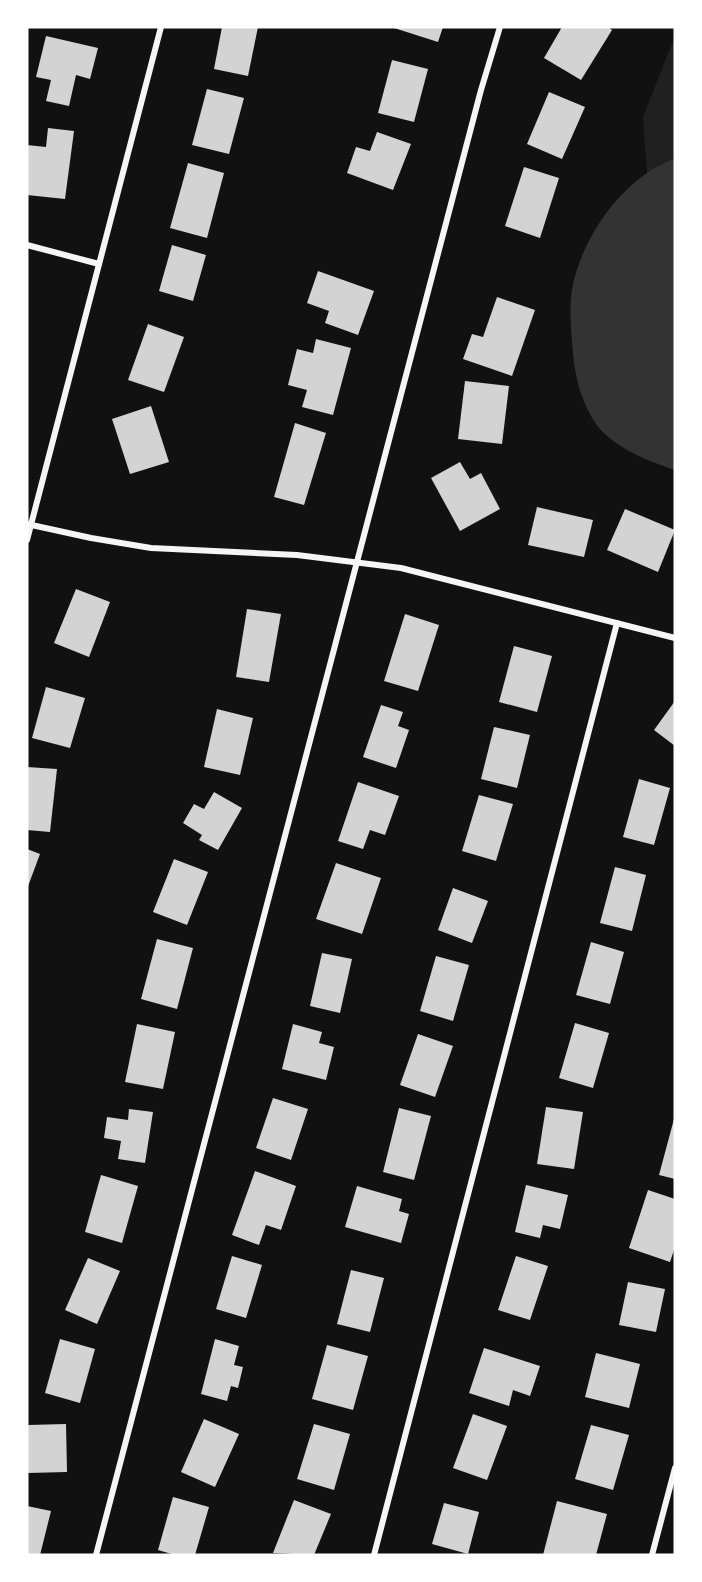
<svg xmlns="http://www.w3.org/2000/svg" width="702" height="1582" font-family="Jost,sans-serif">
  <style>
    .green { fill: #202020 }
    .water { fill: #333 }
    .building { fill: #d3d3d3 }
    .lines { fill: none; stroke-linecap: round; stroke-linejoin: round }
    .minor { stroke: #f5f5f5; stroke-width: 6 }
  </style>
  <rect width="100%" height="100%" fill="#111"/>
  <path class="green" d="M675,36v122l-28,15 -4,-56z"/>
  <path class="water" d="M675,158v312c-24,-8 -50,-18 -69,-35 -21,-19 -31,-55 -33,-82 -2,-23 -5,-51 1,-73 10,-40 38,-83 73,-107 8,-6 19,-10 28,-15z"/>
  <g class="building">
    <path d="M222,27h36l-10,49 -34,-7z"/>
    <path d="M391,27h52l-5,15z"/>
    <path d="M562,27h46l4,3 -31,50 -37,-22z"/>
    <path d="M46,36l52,12 -8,31 -14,-4 -7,31 -23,-5 5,-21 -15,-3z"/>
    <path d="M392,60l36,9 -14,53 -36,-9z"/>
    <path d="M207,89l37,9 -15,56 -37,-9z"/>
    <path d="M549,92l36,15 -23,52 -35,-15z"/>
    <path d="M48,128l26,3 -9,68 -38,-4v-50l19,2z"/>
    <path d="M377,132l34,12 -18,46 -46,-17 9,-26 14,4z"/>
    <path d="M188,163l36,10 -17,65 -37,-10z"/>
    <path d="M524,167l35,11 -19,60 -35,-12z"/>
    <path d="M172,245l34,10 -13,46 -34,-10z"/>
    <path d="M318,271l56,20 -16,44 -33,-12 4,-12 -22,-8z"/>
    <path d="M497,297l38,13 -23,66 -49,-17 9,-25 11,3z"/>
    <path d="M148,324l36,13 -20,55 -36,-12z"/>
    <path d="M316,339l35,9 -18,67 -31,-8 5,-17 -19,-5 9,-36 16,4z"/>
    <path d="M465,381l44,5 -7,58 -44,-5z"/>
    <path d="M151,406l18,56 -39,12 -18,-55z"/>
    <path d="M295,423l31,10 -22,72 -30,-8z"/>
    <path d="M460,462l10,17 11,-6 19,36 -40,22 -29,-53z"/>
    <path d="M537,507l56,13 -9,37 -56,-12z"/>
    <path d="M625,509l50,21 -17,42 -51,-22z"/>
    <path d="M76,589l34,13 -21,55 -35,-14z"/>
    <path d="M247,609l34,5 -12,68 -33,-5z"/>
    <path d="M405,614l34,11 -21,66 -34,-10z"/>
    <path d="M514,646l38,10 -15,56 -38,-10z"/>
    <path d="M46,687l39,11 -15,50 -38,-10z"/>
    <path d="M675,701v45l-21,-16z"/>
    <path d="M381,705l22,7 -5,14 11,4 -13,38 -33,-11z"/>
    <path d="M217,709l36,9 -13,57 -36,-8z"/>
    <path d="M494,727l36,8 -13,53 -36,-9z"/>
    <path d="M27,767l30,2 -7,63 -23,-2z"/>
    <path d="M639,779l31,9 -16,57 -31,-8z"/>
    <path d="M358,782l41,14 -14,39 -15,-5 -7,19 -25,-8z"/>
    <path d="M214,792l28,16 -24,42 -19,-10 3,-5 -19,-12 11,-19 10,5z"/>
    <path d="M479,795l34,9 -17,57 -34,-10z"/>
    <path d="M27,849l13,5 -13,35z"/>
    <path d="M174,859l34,13 -21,53 -34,-13z"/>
    <path d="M336,863l45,15 -19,56 -46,-15z"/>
    <path d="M615,867l31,8 -14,56 -32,-8z"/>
    <path d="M453,888l35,13 -16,42 -34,-13z"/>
    <path d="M157,939l36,9 -16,61 -36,-10z"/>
    <path d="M591,942l33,10 -14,52 -34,-9z"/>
    <path d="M322,953l30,6 -12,54 -30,-7z"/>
    <path d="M436,956l33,9 -16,56 -33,-10z"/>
    <path d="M575,1023l34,10 -16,55 -34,-10z"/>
    <path d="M137,1024l38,8 -12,57 -38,-7z"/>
    <path d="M293,1024l29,8 -3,11 15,4 -8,33 -44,-11z"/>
    <path d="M418,1034l35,12 -18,51 -35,-12z"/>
    <path d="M273,1098l35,11 -17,51 -35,-12z"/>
    <path d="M546,1107l37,5 -9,57 -37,-5z"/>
    <path d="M399,1108l32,8 -17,64 -31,-8z"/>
    <path d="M129,1109l24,3 -8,51 -27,-4 3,-18 -17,-3 3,-21 21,3z"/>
    <path d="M674,1119h1v60l-16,-4z"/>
    <path d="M255,1171l41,15 -15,44 -15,-5 -7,20 -27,-10z"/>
    <path d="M101,1175l37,11 -16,57 -37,-11z"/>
    <path d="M526,1185l42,10 -8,34 -17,-4 -3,13 -25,-6z"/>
    <path d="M357,1186l45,13 -3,12 10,3 -8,29 -56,-16z"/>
    <path d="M648,1190l27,9v48l-5,15 -41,-14z"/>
    <path d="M232,1256l30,9 -16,53 -30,-9z"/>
    <path d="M516,1256l32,10 -18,54 -32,-10z"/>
    <path d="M88,1258l32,13 -23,53 -32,-14z"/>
    <path d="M351,1270l33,8 -14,54 -33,-8z"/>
    <path d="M628,1282l37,7 -9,43 -37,-7z"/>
    <path d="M60,1339l35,10 -15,54 -35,-10z"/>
    <path d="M215,1339l24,7 -5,19 9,2 -5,21 -7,-2 -4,15 -26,-7z"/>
    <path d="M327,1345l41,11 -15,54 -41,-11z"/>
    <path d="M484,1348l56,18 -10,30 -17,-6 -4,16 -40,-13z"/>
    <path d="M596,1353l44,11 -11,44 -44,-11z"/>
    <path d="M473,1414l34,12 -20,54 -34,-12z"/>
    <path d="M204,1419l35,15 -24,53 -34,-15z"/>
    <path d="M66,1424l1,48 -39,1v-48z"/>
    <path d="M314,1424l36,10 -16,56 -37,-11z"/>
    <path d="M591,1425l38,10 -16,55 -38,-11z"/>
    <path d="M173,1497l36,10 -14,48h-20l-17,-5z"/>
    <path d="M294,1500l37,14 -17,41 -41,-2z"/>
    <path d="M557,1501l50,13 -11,41h-53z"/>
    <path d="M444,1503l35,9 -11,42 -36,-10z"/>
    <path d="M27,1506l24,5 -11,44h-13z"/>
  </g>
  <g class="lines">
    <g class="minor">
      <path d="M27,245l72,19"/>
      <path d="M27,524l64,14 60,10 146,7 104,13 274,70"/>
      <path d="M27,540l134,-513"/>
      <path d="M96,1555l385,-1465 19,-63"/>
      <path d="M374,1555l243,-932"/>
      <path d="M652,1555l23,-87"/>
    </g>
  </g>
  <rect width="702" height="1582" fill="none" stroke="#ffffff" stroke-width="57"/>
</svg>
